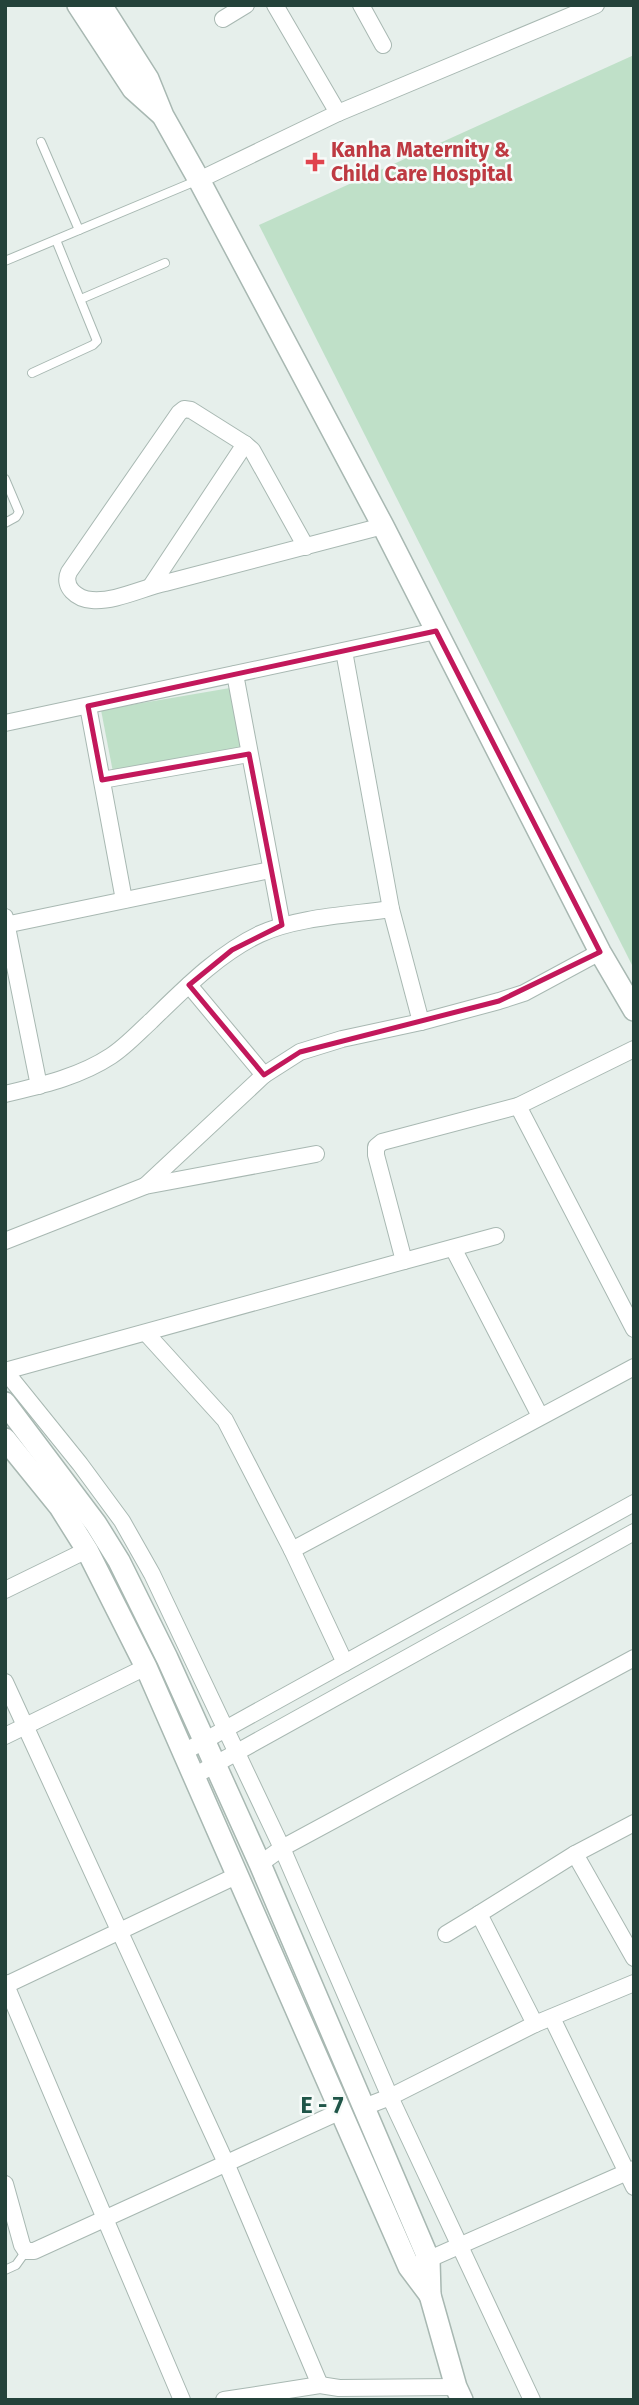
<svg xmlns="http://www.w3.org/2000/svg" width="639" height="2405" font-family="'Fira Sans',sans-serif">
  <style>
    .green { fill: #bfe0c8 }
    .lines { fill: none; stroke-linecap: round; stroke-linejoin: round }
    .service-casing { stroke: #a8b8b2; stroke-width: 10 }
    .minor-casing { stroke: #a8b8b2; stroke-width: 18 }
    .tertiary-casing { stroke: #a8b8b2; stroke-width: 24 }
    .service { stroke: #fff; stroke-width: 8 }
    .minor { stroke: #fff; stroke-width: 16 }
    .tertiary { stroke: #fff; stroke-width: 21 }
    .marked { fill: none; stroke: #c2185b; stroke-width: 5; stroke-linejoin: round }
    .health-dot { fill: #e0444e; stroke: #f7fbf9; stroke-width: 2.5 }
    .labels { text-anchor: middle; stroke-width: 5; stroke-linejoin: round; paint-order: stroke }
    .health-label { font-size: 21px; font-weight: bold; fill: #be3a42; stroke: #f7fbf9; text-anchor: start }
    .neighbourhood-label { font-size: 23px; font-weight: bold; fill: #1f5548; stroke: #f7fbf9 }
  </style>
  <rect width="100%" height="100%" fill="#e6efeb"/>
  <g class="green">
    <path d="M634,55v914l-375,-744z"/>
    <path d="M230,688l11,61 -128,23 -12,-62z"/>
  </g>
  <g class="lines">
    <g class="service-casing">
      <g id="service">
        <path d="M41,142l38,88"/>
        <path d="M5,261l191,-80"/>
        <path d="M81,299l84,-36"/>
        <path d="M32,373l61,-28 4,-4 -41,-101"/>
        <path d="M5,479l14,33 -3,5 -11,6"/>
        <path d="M5,2270l11,-5 10,-14"/>
      </g>
    </g>
    <g class="minor-casing">
      <g id="minor">
        <path d="M275,5l63,108"/>
        <path d="M361,5l22,40"/>
        <path d="M223,19l23,-14"/>
        <path d="M199,180l139,-67 258,-108"/>
        <path d="M306,547l-54,-97 -7,-6 -54,-34 -7,-1 -5,4 -110,159c-7,15 8,27 23,28 23,2 50,-12 73,-17 72,-19 145,-38 218,-57"/>
        <path d="M151,586l94,-142"/>
        <path d="M344,651l47,258 30,113"/>
        <path d="M235,674l47,251"/>
        <path d="M88,706l36,194"/>
        <path d="M5,723l431,-92"/>
        <path d="M102,780l147,-26"/>
        <path d="M5,917l34,169"/>
        <path d="M5,925l265,-55"/>
        <path d="M189,985l75,90"/>
        <path d="M5,1094c37,-9 74,-17 106,-38 14,-9 27,-23 40,-35 33,-32 67,-67 109,-87 37,-17 89,-19 131,-25"/>
        <path d="M518,1106l116,223"/>
        <path d="M145,1186l119,-111 36,-23 42,-13 79,-17 78,-21 25,-8 76,-41"/>
        <path d="M5,1241l140,-55 171,-32"/>
        <path d="M453,1248l87,168"/>
        <path d="M404,1261l92,-25"/>
        <path d="M146,1333l79,87 67,130 53,113"/>
        <path d="M5,1371l75,93 42,57 30,53 130,274 108,249 142,303"/>
        <path d="M5,1371l399,-110 -28,-106v-8l6,-5 136,-36 116,-57"/>
        <path d="M292,1550l342,-183"/>
        <path d="M5,1590l82,-40"/>
        <path d="M5,1682l221,481 94,222"/>
        <path d="M5,1736l141,-69"/>
        <path d="M184,1752l450,-249"/>
        <path d="M194,1776l440,-244"/>
        <path d="M575,1854l59,104"/>
        <path d="M260,1864l22,-16 352,-190"/>
        <path d="M446,1934l33,-20"/>
        <path d="M5,1983l177,417"/>
        <path d="M6,1985l232,-110"/>
        <path d="M552,2018l82,169"/>
        <path d="M535,2024l-56,-110 96,-60 59,-31"/>
        <path d="M364,2107l26,-10 145,-73 99,-41"/>
        <path d="M5,2184l17,61 4,6h8l307,-140"/>
        <path d="M418,2264l216,-95"/>
        <path d="M224,2400l96,-15 19,3 117,-1"/>
      </g>
    </g>
    <g class="tertiary-casing">
      <g id="tertiary">
        <path d="M78,5l55,84 28,25"/>
        <path d="M101,5l47,74 15,37 36,64 184,346 217,426 34,58"/>
        <path d="M5,1403l91,121 23,37 48,97 93,206 169,396 1,35 26,92 6,13"/>
        <path d="M5,1439l55,68 27,43 59,117 263,600 21,28"/>
      </g>
    </g>
    <use href="#service" class="service"/>
    <use href="#minor" class="minor"/>
    <use href="#tertiary" class="tertiary"/>
  </g>
  <path class="marked" d="M436,631l164,321 -101,49 -199,51 -36,23 -75,-90 43,-35 50,-25 -33,-171 -147,26 -14,-74z"/>
  <path class="health-dot" d="M311.5 151.5h7v7h7v7h-7v7h-7v-7h-7v-7h7z"/>
  <g class="labels">
    <g class="health-label">
      <text x="331" y="157">Kanha Maternity &amp;<tspan x="331" dy="24">Child Care Hospital</tspan></text>
    </g>
    <g class="neighbourhood-label">
      <text x="322" y="2113">E - 7</text>
    </g>
  </g>
  <rect width="639" height="2405" fill="none" stroke="#24423a" stroke-width="14"/>
</svg>
